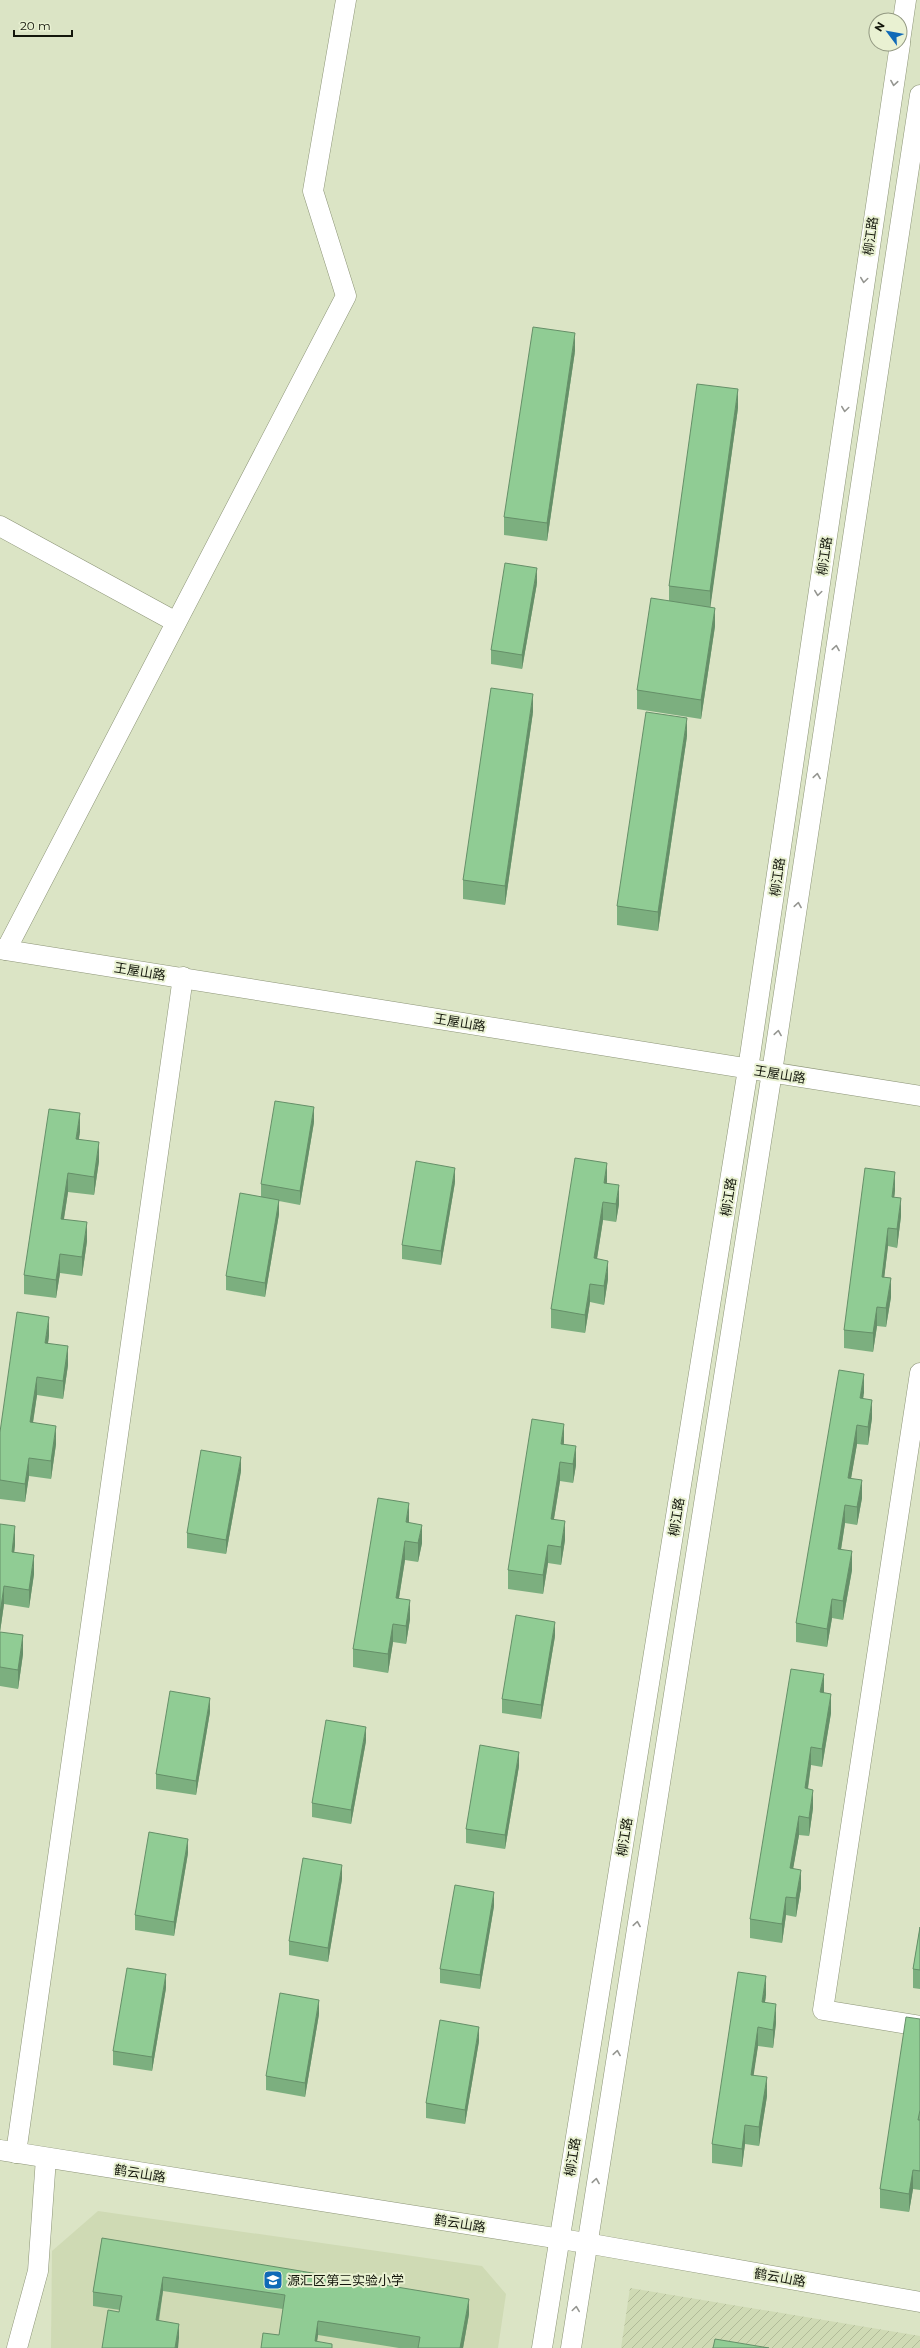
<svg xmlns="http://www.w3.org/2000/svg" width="920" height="2348" font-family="Montserrat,'Noto Sans SC',sans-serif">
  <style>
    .built { fill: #cfdab4 }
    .industrial { fill: url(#industrial-furrows) }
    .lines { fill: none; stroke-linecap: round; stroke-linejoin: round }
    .minor-casing { stroke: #8c9477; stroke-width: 21 }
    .minor { stroke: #fff; stroke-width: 20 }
    .wall { fill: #7caf7f }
    .shaded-wall { fill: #658f68 }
    .building { fill: #90cc94; stroke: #658f68 }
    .oneway { stroke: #959691 }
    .labels { text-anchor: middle; stroke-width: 4; stroke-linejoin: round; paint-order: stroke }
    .street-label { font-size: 13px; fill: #13160b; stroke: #e9f1d2 }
    .poi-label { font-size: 13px; fill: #13160b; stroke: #e9f1d2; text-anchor: start }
  </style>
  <defs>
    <pattern id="industrial-furrows" width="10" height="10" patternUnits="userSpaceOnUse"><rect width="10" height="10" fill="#cfdab4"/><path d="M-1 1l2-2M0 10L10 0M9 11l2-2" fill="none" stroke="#b1ba99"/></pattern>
  </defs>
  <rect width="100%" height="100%" fill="#dbe4c5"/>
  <path class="built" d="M98,2211l384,55 24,28 -8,54h-447l1,-97z"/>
  <path class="industrial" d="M630,2288l290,48v12h-299z"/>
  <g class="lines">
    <g class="minor-casing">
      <g id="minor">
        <path d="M900,41l6,-41"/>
        <path d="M0,526l176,96"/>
        <path d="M0,949l920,147"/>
        <path d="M6,950l340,-654 -33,-105 33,-191"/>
        <path d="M920,1373l-97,637 97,16"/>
        <path d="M0,2150l586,93 334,59"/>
        <path d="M16,2153l167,-1176"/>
        <path d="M17,2348l21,-77 8,-113"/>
        <path d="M542,2348l206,-1279 152,-1025"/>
        <path d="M571,2348l201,-1276 148,-977"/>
      </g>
    </g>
    <use href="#minor" class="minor"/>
  </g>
  <g class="wall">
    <path d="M575,351l-28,190 -43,-6v-18z"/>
    <path d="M738,408l-28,199 5,19 -14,93 -64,-10v-19l32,-89v-15z"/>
    <path d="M537,583l-15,86 -31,-5v-14z"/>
    <path d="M533,712l-28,193 -42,-6v-19z"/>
    <path d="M687,736l-29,195 -41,-6v-19z"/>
    <path d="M314,1122l-14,83 -21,-4v13l-14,83 -39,-7v-14l35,-80v-12z"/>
    <path d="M80,1132l-2,8 21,21 -5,34 -26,-3 -4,27 23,22 -5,35 -22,-3 -4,25 -32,-4v-19z"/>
    <path d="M455,1182l-14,83 -39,-6v-14z"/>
    <path d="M607,1183l12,21 -3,18 -13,-2 -6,39 11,20 -4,26 -14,-3 -5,31 -34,-5v-19z"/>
    <path d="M895,1191l-1,6 7,19 -4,32 -9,-2 -4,32 7,19 -5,30 -9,-1 -4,26 -29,-4v-18z"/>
    <path d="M49,1336l-1,7 20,22 -5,34 -26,-4 -4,28 23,21 -5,35 -22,-3 -4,26 -25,-3v-67z"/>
    <path d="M864,1393l-1,5 9,20 -4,27 -11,-1 -6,34 11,20 -5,27 -12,-2 -4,27 11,20 -9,50 -11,-2 -5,29 -31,-5v-19z"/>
    <path d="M564,1442v2l12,21 -3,18 -13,-2 -6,38 11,21 -4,25 -13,-2 -5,31 -35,-5v-19z"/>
    <path d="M241,1471l-15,83 -39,-6v-15z"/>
    <path d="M409,1521v2l13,20 -4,19 -13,-2 -6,38 11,21 -4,25 -13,-2 -5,31 -35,-6v-18z"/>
    <path d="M0,1524l15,21 -1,7 20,22 -5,34 -25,-4 -4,28 23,22 -5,35 -18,-3z"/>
    <path d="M555,1636l-14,83 -39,-6v-14z"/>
    <path d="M824,1693l7,20 -9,54 -11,-2 -3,24 5,19 -4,28 -10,-1 -6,33 8,20 -5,29 -10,-2 -4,28 -32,-5v-19z"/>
    <path d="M210,1712l-14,83 -40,-6v-15z"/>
    <path d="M366,1741l-15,83 -39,-7v-14z"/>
    <path d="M519,1766l-14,83 -39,-6v-14z"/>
    <path d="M188,1853l-14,83 -39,-6v-15z"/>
    <path d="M342,1879l-14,83 -39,-7v-14z"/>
    <path d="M494,1906l-14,83 -40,-6v-14z"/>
    <path d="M920,1927v62l-7,-1v-19z"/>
    <path d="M166,1988l-14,83 -39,-6v-14z"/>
    <path d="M766,1995l-1,7 11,21 -3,25 -15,-2 -5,29 14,21 -8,50 -14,-2 -3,23 -30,-4v-19z"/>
    <path d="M319,2014l-14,83 -39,-7v-14z"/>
    <path d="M920,2019v171l-7,-1 -4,23 -29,-4v-19z"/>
    <path d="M479,2041l-14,83 -39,-6v-15z"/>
    <path d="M102,2238l367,76 -6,34h-64l-81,-13 -1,6 15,7 -53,-13 4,-26 -120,-18 -4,30 20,17 -60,-26 1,-2 -27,-4v-14z"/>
  </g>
  <g class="shaded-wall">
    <path d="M575,333v18l-28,190v-18z"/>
    <path d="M738,389v19l-28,202v-19z"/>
    <path d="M537,568v15l-15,86v-14z"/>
    <path d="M715,608v18l-14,93v-19z"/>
    <path d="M533,694v18l-28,193v-19z"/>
    <path d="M687,718v18l-29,195v-19z"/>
    <path d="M314,1107v15l-14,83v-14z"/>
    <path d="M80,1113v19l-4,26v-19z"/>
    <path d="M99,1142v19l-5,34v-18z"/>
    <path d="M607,1163v19l-3,19v-18z"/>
    <path d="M455,1168v14l-14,83v-14z"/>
    <path d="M895,1172v19l-3,24v-18z"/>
    <path d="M68,1173v19l-7,45v-18z"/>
    <path d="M619,1185v19l-3,18v-18z"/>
    <path d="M901,1198v18l-4,32v-19z"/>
    <path d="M279,1200v14l-14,83v-14z"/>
    <path d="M603,1202v18l-9,57v-19z"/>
    <path d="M87,1222v19l-5,35v-19z"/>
    <path d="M888,1228v18l-6,50v-19z"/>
    <path d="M60,1254v19l-4,25v-18z"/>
    <path d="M608,1261v18l-4,26v-19z"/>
    <path d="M891,1278v19l-5,30v-19z"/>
    <path d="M590,1284v18l-5,31v-18z"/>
    <path d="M877,1307v19l-4,26v-19z"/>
    <path d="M49,1317v19l-4,26v-19z"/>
    <path d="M68,1346v19l-5,34v-18z"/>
    <path d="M864,1374v19l-4,23v-18z"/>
    <path d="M37,1377v18l-7,46v-19z"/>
    <path d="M872,1400v18l-4,27v-18z"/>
    <path d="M564,1424v18l-3,20v-18z"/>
    <path d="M857,1425v19l-9,52v-18z"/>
    <path d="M56,1426v18l-5,35v-18z"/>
    <path d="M576,1446v19l-3,18v-19z"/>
    <path d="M241,1457v14l-15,83v-14z"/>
    <path d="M29,1458v18l-4,26v-18z"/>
    <path d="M560,1462v19l-9,56v-18z"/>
    <path d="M862,1480v18l-5,27v-18z"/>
    <path d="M409,1503v18l-3,20v-19z"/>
    <path d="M845,1505v18l-7,45v-19z"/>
    <path d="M565,1521v19l-4,25v-18z"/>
    <path d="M422,1525v18l-4,19v-19z"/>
    <path d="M15,1526v19l-3,26v-19z"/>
    <path d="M405,1541v19l-9,56v-18z"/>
    <path d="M548,1545v18l-5,31v-19z"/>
    <path d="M852,1551v19l-9,50v-19z"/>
    <path d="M34,1555v19l-5,34v-18z"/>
    <path d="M4,1586v18l-4,28v-18z"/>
    <path d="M832,1599v19l-5,29v-18z"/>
    <path d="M410,1600v19l-4,25v-18z"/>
    <path d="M555,1622v14l-14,83v-14z"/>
    <path d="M393,1624v18l-5,31v-19z"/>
    <path d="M23,1635v19l-5,35v-19z"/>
    <path d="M824,1674v18l-4,19v-19z"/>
    <path d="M831,1694v19l-9,54v-18z"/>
    <path d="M210,1698v14l-14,83v-14z"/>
    <path d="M366,1727v14l-15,83v-14z"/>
    <path d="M811,1747v18l-6,42v-19z"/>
    <path d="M519,1752v14l-14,83v-14z"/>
    <path d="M813,1790v18l-4,28v-18z"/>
    <path d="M799,1816v19l-9,52v-19z"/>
    <path d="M188,1839v14l-14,83v-14z"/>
    <path d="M342,1865v14l-14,83v-14z"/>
    <path d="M801,1870v18l-5,29v-19z"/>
    <path d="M494,1892v14l-14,83v-14z"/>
    <path d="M786,1897v18l-4,28v-19z"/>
    <path d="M166,1974v14l-14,83v-14z"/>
    <path d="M766,1976v19l-4,26v-19z"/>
    <path d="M319,2000v14l-14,83v-14z"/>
    <path d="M776,2004v19l-3,25v-18z"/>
    <path d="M479,2027v14l-14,83v-14z"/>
    <path d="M758,2027v19l-7,47v-18z"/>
    <path d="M767,2077v19l-8,50v-19z"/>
    <path d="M745,2125v19l-3,23v-18z"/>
    <path d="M913,2170v19l-4,23v-18z"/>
    <path d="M163,2277v14l-7,44v-15z"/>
    <path d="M469,2299v15l-6,34h-3z"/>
    <path d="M318,2321v14l-2,13 -1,-7z"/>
    <path d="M179,2324v14l-1,10h-3z"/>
  </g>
  <g class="building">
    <path d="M533,327l42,6 -28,190 -43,-6z"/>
    <path d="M697,384l41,5 -28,202 -41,-5z"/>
    <path d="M505,563l32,5 -15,87 -31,-5z"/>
    <path d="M651,598l64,10 -14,92 -64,-10z"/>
    <path d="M491,688l42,6 -28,192 -42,-6z"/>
    <path d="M646,712l41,6 -29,194 -41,-6z"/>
    <path d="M275,1101l39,6 -14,84 -39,-7z"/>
    <path d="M49,1109l31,4 -4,26 23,3 -5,35 -26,-4 -7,46 26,3 -5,35 -22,-3 -4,26 -32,-5z"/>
    <path d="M575,1158l32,5 -3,20 15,2 -3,19 -13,-2 -9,56 14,3 -4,25 -14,-2 -5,31 -34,-6z"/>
    <path d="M416,1161l39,7 -14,83 -39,-6z"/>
    <path d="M865,1168l30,4 -3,25 9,1 -4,31 -9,-1 -6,49 9,1 -5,30 -9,-1 -4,26 -29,-3z"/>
    <path d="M240,1193l39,7 -14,83 -39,-7z"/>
    <path d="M17,1312l32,5 -4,26 23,3 -5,35 -26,-4 -7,45 26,4 -5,35 -22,-3 -4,26 -25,-4v-48z"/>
    <path d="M839,1370l25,4 -4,24 12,2 -4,27 -11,-2 -9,53 14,2 -5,27 -12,-2 -7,44 14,2 -9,50 -11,-2 -5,30 -31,-6z"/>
    <path d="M532,1419l32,5 -3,20 15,2 -3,18 -13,-2 -9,57 14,2 -4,26 -13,-2 -5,30 -35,-5z"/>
    <path d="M201,1450l40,7 -15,83 -39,-7z"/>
    <path d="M378,1498l31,5 -3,19 16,3 -4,18 -13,-2 -9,57 14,2 -4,26 -13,-2 -5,30 -35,-5z"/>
    <path d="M0,1524l15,2 -3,26 22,3 -5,35 -25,-4 -4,28z"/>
    <path d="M516,1615l39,7 -14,83 -39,-6z"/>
    <path d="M0,1632l23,3 -5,35 -18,-3z"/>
    <path d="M791,1669l33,5 -4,18 11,2 -9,55 -11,-2 -6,41 8,2 -4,28 -10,-2 -9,52 11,2 -5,28 -10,-1 -4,27 -32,-5z"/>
    <path d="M170,1691l40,7 -14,83 -40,-7z"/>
    <path d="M326,1720l40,7 -15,83 -39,-7z"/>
    <path d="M480,1745l39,7 -14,83 -39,-6z"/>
    <path d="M149,1832l39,7 -14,83 -39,-7z"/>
    <path d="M303,1858l39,7 -14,83 -39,-7z"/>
    <path d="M455,1885l39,7 -14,83 -40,-6z"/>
    <path d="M920,1927v43l-7,-1z"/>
    <path d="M127,1968l39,6 -14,83 -39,-6z"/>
    <path d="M738,1972l28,4 -4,26 14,2 -3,26 -15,-3 -7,48 16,2 -8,50 -14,-2 -3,24 -30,-5z"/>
    <path d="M280,1993l39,7 -14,83 -39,-7z"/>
    <path d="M906,2017l14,2v91l-2,10h2v51l-7,-1 -4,24 -29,-5z"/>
    <path d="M440,2020l39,7 -14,83 -39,-7z"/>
    <path d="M102,2238l367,61 -9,49h-42l2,-11 -102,-16 -3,20 17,3v4h-71l2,-15 16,2 6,-40 -122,-18 -7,43 23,4 -4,24h-73l6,-38 11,2 3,-16 -29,-4z"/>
    <path d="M715,2339l54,9h-56z"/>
  </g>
  <defs><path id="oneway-chevron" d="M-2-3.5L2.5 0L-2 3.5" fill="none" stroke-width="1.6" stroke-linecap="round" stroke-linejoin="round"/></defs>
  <g class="oneway">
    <use href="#oneway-chevron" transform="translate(894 83) rotate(99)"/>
    <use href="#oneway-chevron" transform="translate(864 280) rotate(98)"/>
    <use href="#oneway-chevron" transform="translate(845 409) rotate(98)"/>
    <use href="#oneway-chevron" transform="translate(818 593) rotate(98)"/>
    <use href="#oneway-chevron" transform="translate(836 648) rotate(-81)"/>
    <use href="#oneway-chevron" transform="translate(817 776) rotate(-81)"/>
    <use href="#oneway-chevron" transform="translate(798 905) rotate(-81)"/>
    <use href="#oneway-chevron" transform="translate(778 1033) rotate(-81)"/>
    <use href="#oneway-chevron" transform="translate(637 1924) rotate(-81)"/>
    <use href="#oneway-chevron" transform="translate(617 2053) rotate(-81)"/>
    <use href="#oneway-chevron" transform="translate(596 2181) rotate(-81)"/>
    <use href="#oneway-chevron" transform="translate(576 2309) rotate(-82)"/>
  </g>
  <defs>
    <g id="school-square" transform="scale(1)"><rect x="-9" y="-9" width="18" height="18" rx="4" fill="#106ab7" stroke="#e9f1d2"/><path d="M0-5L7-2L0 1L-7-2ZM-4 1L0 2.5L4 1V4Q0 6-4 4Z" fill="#fff"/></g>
  </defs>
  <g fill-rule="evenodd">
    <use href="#school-square" x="273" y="2280"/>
  </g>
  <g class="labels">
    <g class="street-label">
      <text transform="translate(870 236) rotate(-82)" y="5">柳江路</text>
      <text transform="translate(824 556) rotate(-82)" y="5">柳江路</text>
      <text transform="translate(777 877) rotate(-82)" y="5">柳江路</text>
      <text transform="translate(140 971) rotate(9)" y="5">王屋山路</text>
      <text transform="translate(460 1022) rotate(9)" y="5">王屋山路</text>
      <text transform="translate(780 1074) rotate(9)" y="5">王屋山路</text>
      <text transform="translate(728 1197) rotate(-81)" y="5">柳江路</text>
      <text transform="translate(676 1517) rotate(-81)" y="5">柳江路</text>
      <text transform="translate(624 1837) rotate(-81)" y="5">柳江路</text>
      <text transform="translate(572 2157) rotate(-81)" y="5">柳江路</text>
      <text transform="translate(140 2173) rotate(9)" y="5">鹤云山路</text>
      <text transform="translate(460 2223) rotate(9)" y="5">鹤云山路</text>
      <text transform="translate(780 2277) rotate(10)" y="5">鹤云山路</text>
    </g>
    <g class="poi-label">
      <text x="287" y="2285">源汇区第三实验小学</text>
    </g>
  </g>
  <g transform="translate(888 32) rotate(302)"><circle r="19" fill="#e9f1d2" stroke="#939982"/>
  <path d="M0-3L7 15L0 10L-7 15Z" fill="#106ab7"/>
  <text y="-6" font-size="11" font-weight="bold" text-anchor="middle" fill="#13160b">N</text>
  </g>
  <path d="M14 30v6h58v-6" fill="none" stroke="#13160b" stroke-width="2"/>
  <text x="20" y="30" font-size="12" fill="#13160b" stroke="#e9f1d2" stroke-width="3" paint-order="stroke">20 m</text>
</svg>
